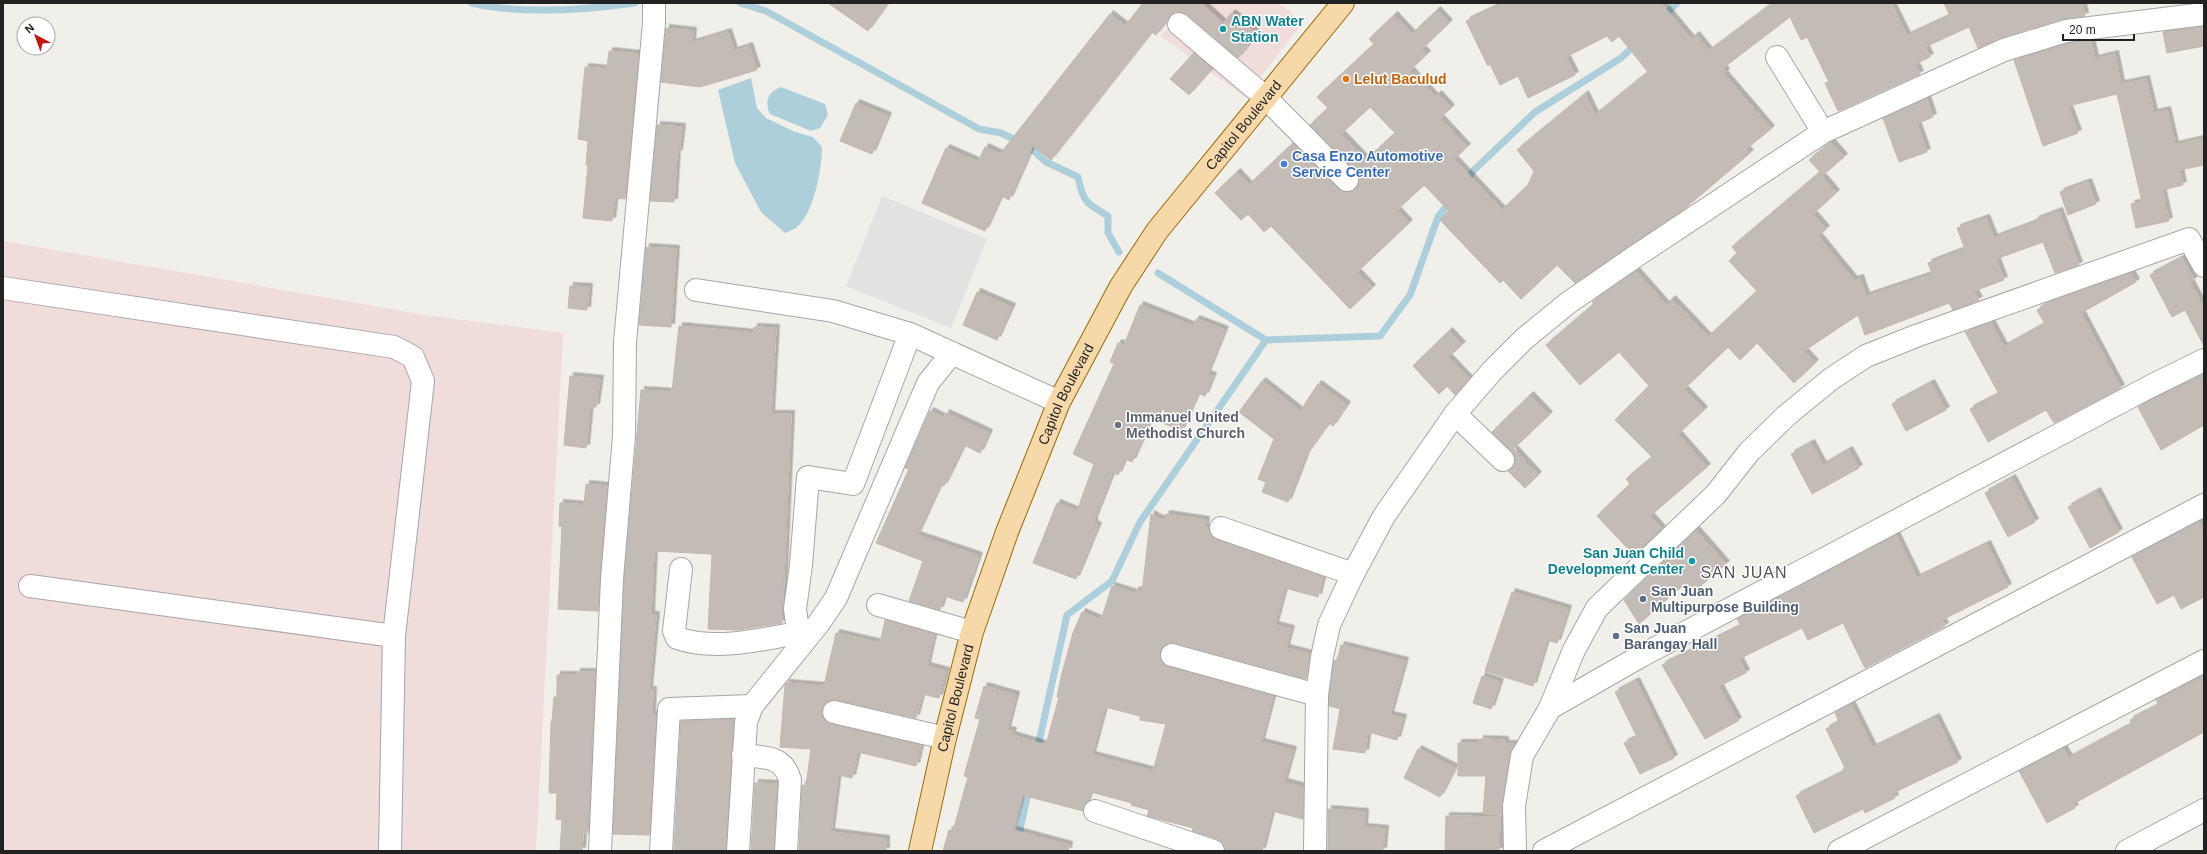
<svg xmlns="http://www.w3.org/2000/svg" width="2207" height="854" font-family="Arial,sans-serif">
  <style>
    .commercial { fill: #f0dcda }
    .parking { fill: #e2e2e2 }
    .water { fill: #adcfdc }
    .lines { fill: none; stroke-linecap: round; stroke-linejoin: round }
    .stream { stroke: #adcfdc; stroke-width: 7 }
    .building { fill: #c2bbb6; stroke: #c2b7ac; fill-rule: evenodd; filter: url(#shadow) }
    .minor-casing { stroke: #a6a6a6; stroke-width: 24 }
    .major-casing { stroke: #966c0a; stroke-width: 24 }
    .minor { stroke: #fff; stroke-width: 22 }
    .major { stroke: #f6d8a9; stroke-width: 22 }
    .culture-dot { fill: #0f9aa8; stroke: #fff; stroke-width: 1.5 }
    .food-dot { fill: #e8710a; stroke: #fff; stroke-width: 1.5 }
    .shop-dot { fill: #3f7fe0; stroke: #fff; stroke-width: 1.5 }
    .worship-dot { fill: #6b7280; stroke: #fff; stroke-width: 1.5 }
    .service-dot { fill: #5c6f8a; stroke: #fff; stroke-width: 1.5 }
    .labels { text-anchor: middle; stroke-width: 3; stroke-linejoin: round; paint-order: stroke }
    .culture-label { font-size: 14px; font-weight: bold; fill: #0d838f; stroke: #fff; text-anchor: start }
    .food-label { font-size: 14px; font-weight: bold; fill: #c56008; stroke: #fff; text-anchor: start }
    .street-label { font-size: 14px; fill: #222; stroke: #fff }
    .shop-label { font-size: 14px; font-weight: bold; fill: #366cbe; stroke: #fff; text-anchor: start }
    .worship-label { font-size: 14px; font-weight: bold; fill: #5b616d; stroke: #fff; text-anchor: start }
    .service-label { font-size: 14px; font-weight: bold; fill: #4e5e75; stroke: #fff; text-anchor: start }
    .quarter-label { font-size: 16px; letter-spacing: 1px; fill: #555; stroke: #fff }
  </style>
  <defs>
    <filter id="shadow"><feDropShadow dx="3.5" dy="-3.5" stdDeviation="0" flood-color="#0004"/></filter>
  </defs>
  <rect width="100%" height="100%" fill="#f1efe9"/>
  <g class="commercial">
    <path d="M1186,3h91l14,9 7,17 -53,68 -84,-61z"/>
    <path d="M3,241l422,74 138,18 -27,518h-533z"/>
  </g>
  <path class="parking" d="M882,196l105,43 -36,89 -105,-42z"/>
  <g class="water">
    <path d="M751,78l6,30 9,10 29,14 18,5 9,10c0,21 -8,67 -26,81 -3,2 -7,3 -11,5l-24,-21 -26,-49 -17,-73z"/>
    <path d="M781,87l44,17 3,11 -8,13 -9,3 -41,-17c-6,-13 -2,-22 11,-27z"/>
  </g>
  <g class="lines">
    <g class="stream">
      <path d="M472,3c50,12 112,7 163,0"/>
      <path d="M740,3l26,8 213,118 22,4 27,13 18,16 32,15c5,25 8,26 30,39v17l11,19"/>
      <path d="M1662,18l15,-15"/>
      <path d="M1465,182l9,-12 61,-58 86,-54 15,-14"/>
      <path d="M1158,273l108,67"/>
      <path d="M1037,751l30,-136 45,-34 28,-59 126,-182 114,-4 30,-41 28,-78 13,-17"/>
      <path d="M1015,851l14,-62"/>
    </g>
  </g>
  <g class="building">
    <path d="M828,3h60l-20,28z"/>
    <path d="M1143,3h58l22,20 9,-10 26,22 -20,23 -51,-44 -12,-3 -19,24 -4,-3 -101,128 -18,-14 -24,54 -8,-4 -16,35 -63,-28 24,-55 32,14 7,-15 15,7 110,-140 15,12z"/>
    <path d="M1504,3h157l30,36 5,-4 13,16 64,-48h118l16,33 43,-20 -6,-13h138l3,13 -23,3 -62,19 -22,10 -9,-21 -44,20 5,10 -15,7 5,10 -82,37 -13,-28 4,-1 -22,-45 -6,3 -11,-23 -67,51 3,4 -2,2 47,55 -25,20 4,4 -67,57 -108,73 -18,-18 -36,34 -18,-19 -3,3 -60,-63 9,-9 -25,-26 -27,25 12,13 -52,49 15,16 -22,21 -79,-83 -7,6 -16,-18 -7,6 -26,-27 22,-21 12,13 44,-42 45,46 6,3 11,-3 4,-6 -3,-11 -46,-47 18,-17 -11,-11 57,-53 -5,-5 25,-24 18,19 25,-24 12,13 -27,26 5,5 -17,16 25,27 3,-3 13,14 -11,10 27,29 -13,12 48,51 26,-25 6,-14 -17,-21 68,-56 10,21 53,-43 -29,-36 -7,6 -5,-6 -41,21 9,18 -47,23 -10,-22 -18,9 -10,-21 -2,2 -22,-45zM1370,107l25,26 -29,27 -25,-26z"/>
    <path d="M2204,27v19l-37,7 -4,-21z"/>
    <path d="M666,28l27,3 -1,12 36,-11 6,19 15,-5 8,24 -57,17 -39,-5z"/>
    <path d="M2091,41l4,18 20,-5 6,30 25,-5 8,34 13,-3 8,35 29,-7v27l-24,5 3,15 -21,5 7,31 -33,7 -5,-24 11,-2 -25,-108 -49,12 10,27 -35,13 -29,-86 55,-17z"/>
    <path d="M609,51l30,3 -14,145 -10,-1 -3,23 -29,-3 5,-53h-2l2,-24 -10,-2 7,-72 22,2z"/>
    <path d="M1194,53l18,16 -23,26 -19,-16z"/>
    <path d="M1927,99l6,18 -16,7 10,28 -28,10 -16,-44z"/>
    <path d="M856,103l32,13 -16,38 -32,-13z"/>
    <path d="M657,125l25,2 -3,26h-2l-3,49 -24,-1z"/>
    <path d="M1831,142l13,15 -21,18 -14,-15z"/>
    <path d="M1819,173l17,20 -23,21 13,15 -8,7 36,44 6,-2 6,18 66,-22 -4,-11 37,-14 -8,-21 29,-10 8,20 42,-16 -1,-2 24,-9 20,54 -24,8 -12,-31 -47,17 8,21 -30,11 5,9 -26,10 -4,-7 -84,32 -7,-20 -54,36 11,12 -21,20 -37,-40 -17,17 -12,-13 -44,42 20,21 -26,24 29,33 -57,49 12,13 -28,26 -37,-39 33,-32 -4,-5 26,-22 -37,-37 34,-34 -30,-34 -39,33 -34,-40 48,-41 -2,-2 44,-31 30,34 6,-6 36,38 49,-46 -28,-30 8,-8 -5,-6z"/>
    <path d="M2088,182l8,22 -28,11 -8,-23z"/>
    <path d="M646,247l30,2 -5,78 -32,-2z"/>
    <path d="M2182,258l12,22 -4,2 14,26v38l-19,-36 -13,7 -22,-42z"/>
    <path d="M2131,273l5,9 -55,31 40,75 -67,35 -8,-13 -58,32 -18,-33 29,-15 -34,-62 26,-9 13,24 41,-23 -8,-14 20,-11z"/>
    <path d="M570,286l19,1 -2,23 -19,-2z"/>
    <path d="M977,292l35,15 -15,33 -34,-15z"/>
    <path d="M1140,305l53,21 3,-7 29,11 -18,44 6,2 -8,20 -7,-3 -17,38 -18,-8 2,-13 -5,-1 -4,10 -4,-2 -20,45 -7,-3 -7,16 -5,-3 -19,48v4l4,2 -22,53 -43,-16 24,-60 20,8 17,-47 -21,-10 41,-90 -4,-2 8,-19 6,2z"/>
    <path d="M679,326l75,7v-6l22,1 -5,86h20l-9,209 -44,7 -30,-1 4,-75 -58,-3 -3,64h5l-7,75h4l-1,24 4,2 -7,119 -36,-1 11,-254 17,-190 31,2z"/>
    <path d="M1449,331l13,14 -14,12 21,22 -14,16 -8,-9 -8,8 -26,-28z"/>
    <path d="M570,376l30,3 -4,28h-6l-4,41 -22,-3z"/>
    <path d="M2204,376v49l-43,25 -23,-43z"/>
    <path d="M1262,381l38,30 18,-27 29,21 -14,21 -4,-3 -23,32 -18,47 -26,-10 4,-10 -8,-3 16,-40 -35,-27z"/>
    <path d="M1931,383l15,27 -40,21 -14,-27z"/>
    <path d="M1530,395l19,20 -38,36 -19,-19z"/>
    <path d="M930,411l14,7 2,-5 43,20 -9,20 -16,-8 -20,41 -4,-1 -23,50 62,21 -16,46 -19,-6 -4,14 -31,-9 14,-40 -47,-18 33,-74 -4,-1z"/>
    <path d="M1811,443l12,22 26,-15 10,18 -47,26 -21,-40z"/>
    <path d="M1514,449l24,26 -13,13 -17,-17 7,-8v-6l-3,-6z"/>
    <path d="M2012,478l23,44 -27,15 -23,-44z"/>
    <path d="M586,484l21,2 -9,125 -40,-2 4,-83h-3l1,-23 24,2z"/>
    <path d="M2097,491l22,41 -29,16 -22,-41z"/>
    <path d="M1151,514l9,5h5l1,-5 40,6 -1,8h4l2,8 6,4 106,37 -5,20 -33,-9 -10,37 16,4 -5,19 24,6 -4,25 -131,-36h-6l-5,3 -4,6 3,11 6,4 104,29 -12,46 32,8 -9,32 19,5v32l-31,-8 -10,40h-37l-2,-8 -6,-4 -25,-8 1,-3 -46,-12 2,-6 -18,-5 1,-2 -41,-11 -8,19 -61,-16 -9,35 56,15 -1,6h-125l6,-21 4,1 15,-54 -4,-1 16,-57 -5,-1 9,-32 32,9 -9,35 6,1 -1,4 34,10 13,-48h-2l4,-20 12,-44 9,-21 19,8 11,-34 22,7 2,-3 6,2zM1105,707l35,9v4l26,4 -13,47 -61,-16z"/>
    <path d="M2199,522l5,9v66l-23,12 -7,-14 -17,9 -25,-47z"/>
    <path d="M1696,530l30,34 -36,31 -8,-9 -43,38 -15,-24z"/>
    <path d="M1896,535l21,43 70,-34 21,43 -66,33 3,6 -80,42 -22,-45 -35,17 -6,-12 -63,31 7,14 -27,13 19,35 -33,18 -43,-74 79,-39 -4,-7z"/>
    <path d="M1512,592l56,17 -11,34 -10,-3 -14,46 -48,-15z"/>
    <path d="M885,620l49,14 -7,32 19,5 -7,27 -17,-4 -6,24 -80,-18 -11,3 -3,7 3,11 6,3 90,21 -5,21 -58,-14 -6,26 -14,-3 -7,57 55,7v12h-87l3,-66 4,1 5,-37 -31,-2 5,-62 1,-2 38,3 12,-53 44,10z"/>
    <path d="M1341,645l64,16 -15,54 13,3 -6,22 -29,-8 -3,21 -32,-4 7,-40 -11,-3v-10l5,-36 3,1z"/>
    <path d="M577,672h18l-7,161h-5l-1,18h-22l2,-31 -6,-1 1,-26h-8l2,-72h1l2,-24h3v-22h20z"/>
    <path d="M2204,675v57l-131,72 2,4 -28,15 -28,-52 44,-23 6,10 63,-34 -2,-4 29,-15 -3,-5z"/>
    <path d="M1482,676l18,6 -9,27 -18,-6z"/>
    <path d="M1636,681l38,77 -34,16 -16,-31 13,-6 -22,-45z"/>
    <path d="M1851,704l22,44 63,-31 22,45 -65,31 2,5 -30,15 -2,-4 -49,24 -18,-37 48,-24 -1,-3 2,-1 -19,-39 13,-7 -4,-9z"/>
    <path d="M734,719l-8,132h-52l7,-130z"/>
    <path d="M1480,739l25,1v4h9l-4,10 -8,61 -19,-2 3,-37h-28v-33h22z"/>
    <path d="M1418,749l37,19 -15,29 -36,-19z"/>
    <path d="M755,783l22,1 -3,67h-23z"/>
    <path d="M1328,809l37,3 -1,15 21,2 -2,22h-55z"/>
    <path d="M1446,816l54,1 -1,34 -54,-1z"/>
  </g>
  <g class="lines">
    <g class="minor-casing">
      <g id="minor">
        <path d="M1179,24l86,73 82,83"/>
        <path d="M1777,57l46,75"/>
        <path d="M3,288l391,59 19,10 10,24 -29,255 -4,215"/>
        <path d="M696,290l137,21 77,23 149,68"/>
        <path d="M1455,414l48,46"/>
        <path d="M1221,528l132,46"/>
        <path d="M681,569l-7,62 3,7c36,13 84,2 120,-5"/>
        <path d="M30,586l364,50"/>
        <path d="M878,605l94,27"/>
        <path d="M800,644l-5,-35 6,-44 7,-88 45,7 57,-150"/>
        <path d="M1172,655l145,40"/>
        <path d="M1550,708l91,-52 510,-270 53,-26"/>
        <path d="M834,712l111,26"/>
        <path d="M743,755c22,3 40,0 47,25l-4,71"/>
        <path d="M1095,811l118,40"/>
        <path d="M600,851l12,-272 12,-143 1,-94 29,-319v-20"/>
        <path d="M661,851l8,-142 83,-3"/>
        <path d="M738,851l8,-129 6,-16 67,-83 17,-25 92,-215 24,-30"/>
        <path d="M1315,851l2,-156 5,-38 7,-32 24,-51 31,-58 71,-102 37,-43 32,-32 44,-36 68,-47 187,-124 181,-82 62,-19 138,-17"/>
        <path d="M1515,851l-1,-45 8,-50 28,-48 24,-58 23,-42 119,-114 33,-42 38,-37 44,-36 35,-23 50,-20 273,-97 15,27"/>
        <path d="M1544,851l660,-346"/>
        <path d="M1839,851l365,-190"/>
        <path d="M2127,851l77,-41"/>
      </g>
    </g>
    <g class="major-casing">
      <g id="major">
        <path id="s1" d="M920,851l25,-113 27,-106 35,-100 52,-130 62,-116 36,-55 186,-228"/>
      </g>
    </g>
    <use href="#minor" class="minor"/>
    <use href="#major" class="major"/>
  </g>
  <g class="culture-dot">
    <circle cx="1223" cy="29" r="4"/>
    <circle cx="1692" cy="561" r="4"/>
  </g>
  <circle class="food-dot" cx="1346" cy="79" r="4"/>
  <circle class="shop-dot" cx="1284" cy="164" r="4"/>
  <circle class="worship-dot" cx="1118" cy="425" r="4"/>
  <g class="service-dot">
    <circle cx="1643" cy="599" r="4"/>
    <circle cx="1616" cy="636" r="4"/>
  </g>
  <g class="labels">
    <g class="culture-label">
      <text x="1231" y="26">ABN Water<tspan x="1231" dy="16">Station</tspan></text>
      <text x="1684" y="558" text-anchor="end">San Juan Child<tspan x="1684" dy="16">Development Center</tspan></text>
    </g>
    <g class="food-label">
      <text x="1354" y="84">Lelut Baculud</text>
    </g>
    <g class="street-label">
      <text dy="5" stroke="none"><textPath href="#s1" startOffset="805">Capitol Boulevard</textPath></text>
      <text dy="5" stroke="none"><textPath href="#s1" startOffset="481">Capitol Boulevard</textPath></text>
      <text dy="5" stroke="none"><textPath href="#s1" startOffset="157">Capitol Boulevard</textPath></text>
    </g>
    <g class="shop-label">
      <text x="1292" y="161">Casa Enzo Automotive<tspan x="1292" dy="16">Service Center</tspan></text>
    </g>
    <g class="worship-label">
      <text x="1126" y="422">Immanuel United<tspan x="1126" dy="16">Methodist Church</tspan></text>
    </g>
    <g class="service-label">
      <text x="1651" y="596">San Juan<tspan x="1651" dy="16">Multipurpose Building</tspan></text>
      <text x="1624" y="633">San Juan<tspan x="1624" dy="16">Barangay Hall</tspan></text>
    </g>
    <g class="quarter-label">
      <text x="1744" y="578">SAN JUAN</text>
    </g>
  </g>
  <rect width="2207" height="854" fill="none" stroke="#222222" stroke-width="8"/>
  <g transform="translate(36 36) rotate(319)"><circle r="19" fill="#ffffff" stroke="#a7a7a7"/>
  <path d="M0-3L7 15L0 10L-7 15Z" fill="#c6140d"/>
  <text y="-6" font-size="11" font-weight="bold" text-anchor="middle" fill="#222222">N</text>
  </g>
  <path d="M2063 34v6h71v-6" fill="none" stroke="#222222" stroke-width="2"/>
  <text x="2069" y="34" font-size="12" fill="#222222" stroke="#ffffff" stroke-width="3" paint-order="stroke">20 m</text>
</svg>
